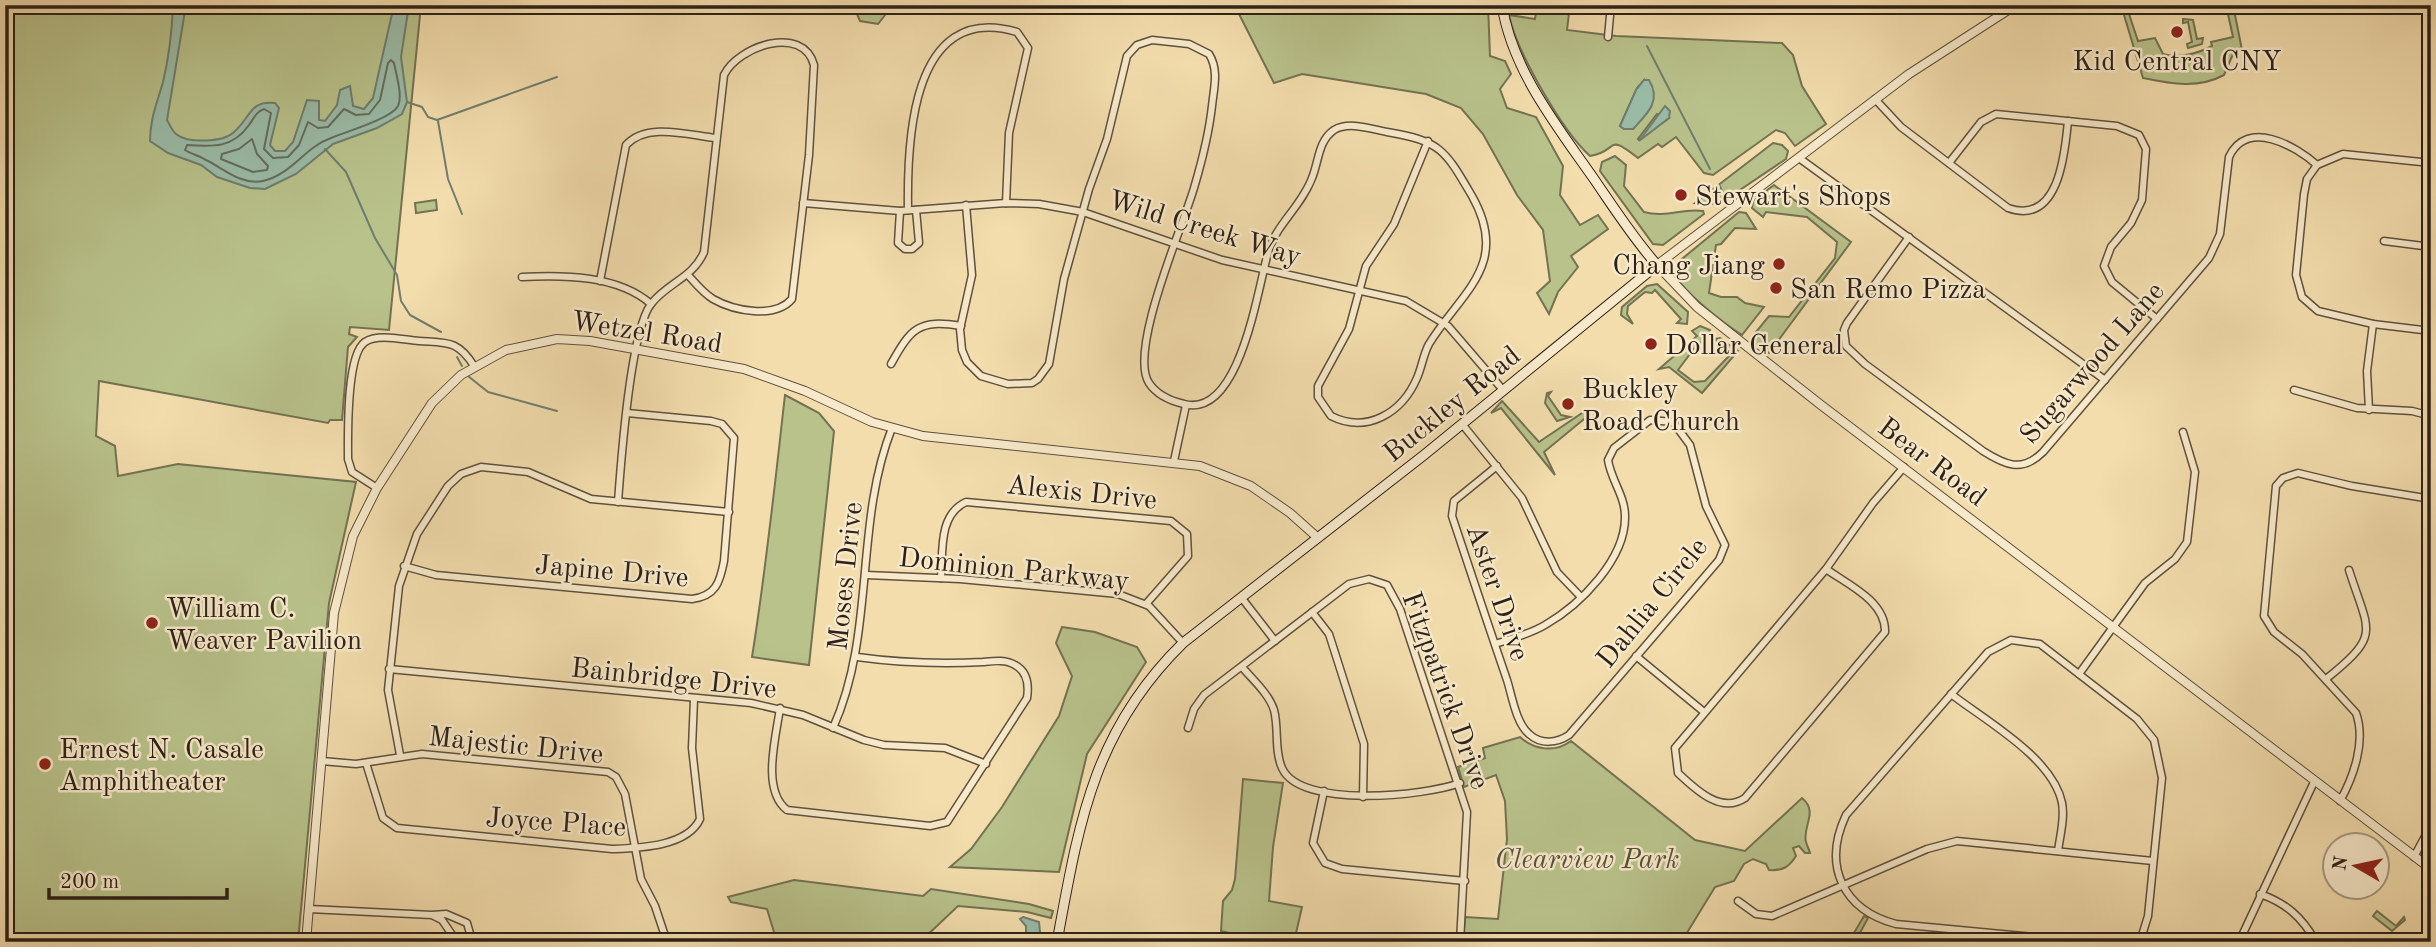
<svg xmlns="http://www.w3.org/2000/svg" width="2436" height="947" font-family="'Old Standard TT',serif">
  <style>
    .green { fill: #b9c28b; stroke: #737252; stroke-width: 2; fill-rule: evenodd }
    .water { fill: #9bbca8; stroke: #6f7e6f; stroke-width: 2 }
    .lines { fill: none; stroke-linecap: round; stroke-linejoin: round }
    .shore { stroke: #646e60; stroke-width: 2 }
    .stream { stroke: #6f7e6f; stroke-width: 2 }
    .minor-casing { stroke: #5e503e; stroke-width: 9 }
    .tertiary-casing { stroke: #5e503e; stroke-width: 10 }
    .secondary-casing { stroke: #2d2119; stroke-width: 11 }
    .minor { stroke: #f7e9ca; stroke-width: 6 }
    .tertiary { stroke: #f7e9ca; stroke-width: 8 }
    .secondary { stroke: #f7e9ca; stroke-width: 9 }
    .poi-dot { fill: #8f2418; stroke: #f7e9ca; stroke-width: 2.5 }
    .labels { text-anchor: middle; stroke-width: 5; stroke-linejoin: round; paint-order: stroke }
    .poi-label { font-size: 28px; fill: #2d2119; stroke: #f7e9ca; text-anchor: start }
    .street-label { font-size: 28px; fill: #2d2119; stroke: #f7e9ca }
    .park-label { font-size: 28px; font-style: italic; fill: #57513b; stroke: #f7e9ca }
  </style>
  <rect width="100%" height="100%" fill="#f3ddad"/>
  <filter id="stains"><feTurbulence type="fractalNoise" baseFrequency=".00286" numOctaves="4"/><feColorMatrix values="0 0 0 0 .2 0 0 0 0 .09 0 0 0 0 .02 0 0 0 .5 -.17"/></filter>
  <radialGradient id="worn" r=".72"><stop offset=".6" stop-color="#630" stop-opacity="0"/><stop offset="1" stop-color="#630" stop-opacity=".3"/></radialGradient>
  <g class="green">
    <path d="M5,5h416l-32,325 -39,-3 -1,7 8,3 -9,10 -6,73h-12l-2,3 -229,-42 -3,55 19,10 3,30 60,-12 178,18 -27,121 -31,339h-293z"/>
    <path d="M853,5h40l-15,19 -18,-3z"/>
    <path d="M1215,5h273l2,51 15,5 6,13 -11,15 7,19 29,9 27,49 -3,29 20,30 18,-10 10,14 -37,27 7,11 -20,25 -9,22 -12,-21 13,-12 -7,-51 -26,-35 -34,-61 -22,-26 -35,-14 -124,-20 -28,9 -36,-71z"/>
    <path d="M1537,5h33l-3,25 49,6 166,7 11,12 9,31 24,38 -31,22 -10,-13 -9,-3 -63,45 -9,-2 -28,-36 -14,10 -4,-3 -20,14c-33,-26 -18,-7 -48,-2 -27,-24 -74,-105 -81,-141l26,4zM1644,80l4,31 -15,18h-9l-4,-3 17,-38zM1657,114l12,4 -30,22 -1,-1z"/>
    <path d="M2121,5h5l12,36 17,-3 8,16c15,5 36,-1 49,-8l-1,-4 22,-5 -7,-32h7l9,45 -9,4 -9,21c-26,14 -52,9 -81,3z"/>
    <path d="M2183,19l10,1 4,19 6,-1 -1,6 -14,4 -1,-4 5,-2 -4,-20 -5,1z"/>
    <path d="M1773,143l9,2 6,6 -2,8 -67,45 -24,-1z"/>
    <path d="M1615,156l11,9 -2,21 20,26c23,6 37,-4 59,-1l1,3 -41,31 -10,-1 -53,-73 2,-9z"/>
    <path d="M1774,185l77,57 -82,111 -18,-12v-3l18,-22 20,1 46,-59 2,-16 -30,-25 -41,-5 -3,5 -11,-9 1,-7z"/>
    <path d="M436,200l1,10 -21,3 -1,-10z"/>
    <path d="M1739,212l7,1 10,16 -21,-1 -14,16 -5,1 -7,48 12,4h16l8,6 19,4 -22,28c-16,-10 -65,-47 -69,-65l4,-7z"/>
    <path d="M1657,284l31,28 -1,12 -10,-1 4,-4 -26,-29 -3,3 -7,-1 -17,14 -1,8 6,10 -12,-9 1,-8 25,-21z"/>
    <path d="M1700,326l10,4 -7,14 -4,-2 -21,28 16,12 11,-1 25,-26 -15,-16 5,-1 18,13 -36,42 -33,-26 -10,2 38,-33 -5,-5z"/>
    <path d="M1551,392l-3,4 13,19 9,2 -13,4 -12,-18 2,-10z"/>
    <path d="M785,395l34,18 15,18 -25,234 -57,-8c14,-87 23,-174 33,-262z"/>
    <path d="M1502,401l37,41 46,-31 4,4 -45,37 11,23 -54,-67 -10,5z"/>
    <path d="M1062,627l33,5 42,15 9,15 -59,92 -28,118 -109,-5 21,-18 31,-42 57,-91 13,-40 -16,-33z"/>
    <path d="M1520,737c14,13 35,16 51,4l124,99 50,11 57,-53c17,14 0,28 4,44 1,4 3,7 4,11h-5l-6,-7 -6,2 3,8c-7,11 -13,15 -27,14l-3,-6 -13,-5 -9,5 -10,17 -19,6 -30,49 8,6h-230l2,-25 33,2 9,-80 -2,-38 -9,-26 -32,12 -6,-20 27,-9 -2,-10z"/>
    <path d="M1243,779l40,4 -10,64 -4,54 33,6 -8,35h-47v-5l-26,-6 2,-30 9,-11 3,-11z"/>
    <path d="M794,880l129,16 8,-7 98,15 24,7 -2,7 -24,-6 -69,-6 -38,36h-143l-10,-33 -36,-7 -3,-5z"/>
    <path d="M2377,911l19,15 8,-9 1,3 -13,11 -19,-15z"/>
    <path d="M1864,916l4,2 -13,24h-18l11,-7 3,3z"/>
  </g>
  <g class="water">
    <path d="M173,5h13l-19,115c3,5 5,11 9,14 12,10 48,8 58,-2 17,-15 16,-32 41,-29l4,5 -9,37 5,6h10l8,-9 14,-42 12,1v19l6,1 12,-16 3,-15 10,-4 3,20 11,3 9,-11 21,-93h15l-8,52 6,45 -5,12 -25,14 -44,16 -37,30 -31,15 -15,-1 -33,-11 -16,-12 -33,-12 -18,-12c0,-22 7,-38 13,-59 6,-25 9,-51 10,-77z"/>
    <path d="M1644,80h5c13,21 -2,34 -16,49h-9l-4,-3 16,-36z"/>
    <path d="M1665,106l5,5 -1,7 -30,23z"/>
    <path d="M1023,917l16,5 2,20h-15v-16l-6,-7z"/>
  </g>
  <g class="lines">
    <g class="shore">
      <path d="M391,60l3,3c2,11 9,33 4,43 -7,13 -53,26 -67,32 -26,9 -40,37 -68,43 -22,5 -41,-14 -59,-22 -6,-4 -13,-5 -19,-9l2,-5c26,2 46,3 62,-20 5,-7 7,-13 15,-16l7,4 -7,36 9,9 15,-1 11,-12 9,-23 10,6 10,-1 16,-18 12,6 13,-1 11,-14 8,-37z"/>
      <path d="M252,139l5,15 11,12 -1,4 -14,2 -32,-13 1,-5 17,-5z"/>
    </g>
    <g class="stream">
      <path d="M1647,46l63,123"/>
      <path d="M407,102l15,5 6,10 9,3 120,-43"/>
      <path d="M438,121l10,58 14,35"/>
      <path d="M325,149l21,23 29,66 22,37 4,26 9,14 31,17"/>
      <path d="M1720,186l4,10"/>
      <path d="M457,357l5,9"/>
      <path d="M468,376l20,16 69,19"/>
      <path d="M85,940l2,2"/>
    </g>
    <g class="minor-casing">
      <g id="minor">
        <path d="M1608,37l3,-32"/>
        <path d="M1875,99l26,28 107,81c51,18 57,-55 60,-87"/>
        <path d="M1799,158l306,222"/>
        <path d="M1949,163l32,-41 15,-8 121,12 22,9 7,14 -4,51 -11,23 -20,24 -7,19 8,16 45,37"/>
        <path d="M2431,163l-88,-9 -26,11 -10,14 -3,15 -8,81 6,22 16,14 55,13 58,7"/>
        <path d="M803,203l97,8 106,-8 33,1 44,8 139,48 184,41 42,25 55,64"/>
        <path d="M966,205l6,70 -12,54 2,21 5,12 14,14 27,8 24,-1 6,-4 11,-15 15,-85 25,-90 18,-50 20,-83 10,-11 15,-5 37,4 20,10c10,16 5,33 3,52 -3,27 -10,55 -18,82 -11,38 -66,163 -45,195 8,12 22,18 35,21 57,15 74,-119 85,-155 9,-26 33,-44 43,-71 7,-17 6,-37 22,-48 15,-9 37,-1 53,2 54,9 58,18 85,64 39,69 -11,96 -43,148 -6,11 -7,23 -12,34 -15,35 -50,56 -86,38l-13,-19v-11l31,-57 17,-63 28,-42 34,-83"/>
        <path d="M908,210c-1,-63 1,-210 109,-178l11,16 -19,85 -3,70"/>
        <path d="M900,211l-2,32 7,6h7l7,-6 -3,-33"/>
        <path d="M1909,237l-62,86 -3,7 2,16 19,18 118,87c22,14 39,22 60,1l166,-194 11,-24 9,-77c18,-39 67,-11 88,8"/>
        <path d="M2384,241l47,6"/>
        <path d="M522,277c42,-2 96,-2 129,27"/>
        <path d="M600,281l26,-136c21,-23 62,-10 90,-7"/>
        <path d="M891,364c20,-36 28,-45 70,-38"/>
        <path d="M2294,390l63,18 55,3 19,5"/>
        <path d="M2369,410l-2,-39 6,-47"/>
        <path d="M1462,424l60,74 35,74 23,24"/>
        <path d="M1174,461l12,-56"/>
        <path d="M377,488l-25,-16 -4,-13c0,-24 -2,-104 17,-117 13,-9 39,-2 54,-1 28,2 39,-1 55,25"/>
        <path d="M618,502c3,-40 12,-170 33,-198 16,-21 42,-26 53,-52l20,-177c14,-29 79,-51 90,-10l-5,90 -17,144c-17,20 -58,12 -79,0 -10,-6 -17,-15 -25,-24"/>
        <path d="M2431,562v27"/>
        <path d="M404,566l32,9 256,24c24,-3 28,-17 32,-38l10,-123 -12,-14 -11,-3 -84,-8"/>
        <path d="M1826,569c21,15 60,32 59,63l-140,166c-24,16 -49,-8 -67,-25l-3,-25 151,-179 47,-66 31,-36"/>
        <path d="M866,575l94,4 158,15 31,12 34,37"/>
        <path d="M941,578c2,-26 -3,-63 25,-76l205,19 16,13 1,22 -42,48"/>
        <path d="M1241,597l34,44"/>
        <path d="M1312,612l17,22 35,110 -1,53"/>
        <path d="M1495,644c16,-5 35,-10 50,-19 35,-20 81,-66 80,-109 0,-20 -14,-36 -17,-56l6,-12 36,-28 23,2 17,23 16,61 19,39 -6,15 -150,175c-12,8 -28,10 -40,-1 -13,-11 -17,-38 -22,-54 -19,-55 -37,-110 -55,-164l2,-15 43,-35"/>
        <path d="M1636,656l68,56"/>
        <path d="M1242,667c11,13 27,27 32,43 5,19 0,40 8,58 18,41 143,28 178,15"/>
        <path d="M389,669l362,34 52,12 61,25 20,5 61,3 41,16"/>
        <path d="M2079,674l66,-91 30,-24 12,-17 8,-70 -12,-40"/>
        <path d="M2326,679c56,-45 43,-46 23,-109"/>
        <path d="M1951,694c35,27 102,64 111,109 3,15 -2,33 -4,48"/>
        <path d="M780,708c-4,29 -19,82 7,102l143,16 17,-4 80,-124c2,-13 1,-26 -12,-33 -9,-6 -22,-4 -32,-3 -43,2 -83,1 -126,-5"/>
        <path d="M833,728c43,-96 21,-204 59,-300"/>
        <path d="M1188,728l6,-19 10,-14 145,-111 20,-5 18,6 13,24 67,203 -7,130"/>
        <path d="M400,755l-12,-65 11,-104 18,-52 31,-48 13,-12 20,-7 47,5 63,27 138,13"/>
        <path d="M322,761l34,3 66,-10 186,18 8,5 9,17 16,85 14,27 12,36"/>
        <path d="M366,763l17,55 14,10 215,21c26,-1 75,-2 88,-30l-8,-71 2,-49"/>
        <path d="M1324,791l-11,52 12,20 17,6 123,12"/>
        <path d="M2340,801c14,-25 26,-60 16,-88l-54,-59 -28,-22 -10,-16 12,-130 7,-8 15,-5 54,13 79,13"/>
        <path d="M2414,857l17,-32"/>
        <path d="M2260,894c26,9 42,23 56,48"/>
        <path d="M1738,901l18,13 16,2 155,-67 30,-8 196,20"/>
        <path d="M309,909l123,6 10,5 15,22h8l6,-5 -4,-14 -21,-9 -14,1"/>
        <path d="M2087,942l-191,-18c-53,-14 -74,-58 -50,-109l142,-163 23,-12 29,4 97,75 17,21 8,38 -14,138 -8,26"/>
        <path d="M2239,942l75,-160"/>
      </g>
    </g>
    <g class="tertiary-casing">
      <g id="tertiary">
        <path d="M2016,5l-107,69 -252,191 40,42 124,98 610,464"/>
        <path d="M306,942l28,-329 19,-77 24,-48 55,-85 29,-28 45,-25 51,-11 33,2 154,28 61,22 67,31 51,14 277,30 51,20 39,27 28,25"/>
      </g>
    </g>
    <g class="secondary-casing">
      <path id="secondary" d="M1057,942c22,-119 36,-211 126,-299l241,-188 233,-190c-24,-27 -43,-57 -63,-86 -37,-53 -82,-109 -92,-174"/>
    </g>
    <use href="#minor" class="minor"/>
    <use href="#tertiary" class="tertiary"/>
    <use href="#secondary" class="secondary"/>
  </g>
  <g class="poi-dot">
    <circle cx="2177" cy="32" r="7"/>
    <circle cx="1681" cy="195" r="7"/>
    <circle cx="1779" cy="264" r="7"/>
    <circle cx="1776" cy="288" r="7"/>
    <circle cx="1651" cy="344" r="7"/>
    <circle cx="1568" cy="404" r="7"/>
    <circle cx="152" cy="623" r="7"/>
    <circle cx="45" cy="764" r="7"/>
  </g>
  <g class="labels">
    <g class="poi-label">
      <text x="2177" y="70" text-anchor="middle">Kid Central CNY</text>
      <text x="1695" y="205">Stewart's Shops</text>
      <text x="1765" y="274" text-anchor="end">Chang Jiang</text>
      <text x="1790" y="298">San Remo Pizza</text>
      <text x="1665" y="354">Dollar General</text>
      <text x="1582" y="398">Buckley<tspan x="1582" dy="32">Road Church</tspan></text>
      <text x="166" y="617">William C.<tspan x="166" dy="32">Weaver Pavilion</tspan></text>
      <text x="59" y="758">Ernest N. Casale<tspan x="59" dy="32">Amphitheater</tspan></text>
    </g>
    <g class="street-label">
      <text transform="translate(1205 227) rotate(17)" y="10">Wild Creek Way</text>
      <text transform="translate(647 331) rotate(9)" y="10">Wetzel Road</text>
      <text transform="translate(2091 362) rotate(-49)" y="10">Sugarwood Lane</text>
      <text transform="translate(1451 403) rotate(-39)" y="10">Buckley Road</text>
      <text transform="translate(1933 461) rotate(37)" y="10">Bear Road</text>
      <text transform="translate(1082 491) rotate(6)" y="10">Alexis Drive</text>
      <text transform="translate(1014 568) rotate(6)" y="10">Dominion Parkway</text>
      <text transform="translate(612 570) rotate(5)" y="10">Japine Drive</text>
      <text transform="translate(844 576) rotate(-84)" y="10">Moses Drive</text>
      <text transform="translate(1499 592) rotate(71)" y="10">Aster Drive</text>
      <text transform="translate(1651 602) rotate(-51)" y="10">Dahlia Circle</text>
      <text transform="translate(674 677) rotate(6)" y="10">Bainbridge Drive</text>
      <text transform="translate(1447 690) rotate(70)" y="10">Fitzpatrick Drive</text>
      <text transform="translate(516 744) rotate(6)" y="10">Majestic Drive</text>
      <text transform="translate(556 821) rotate(4)" y="10">Joyce Place</text>
    </g>
    <g class="park-label">
      <text x="1587" y="868">Clearview Park</text>
    </g>
  </g>
  <rect width="2436" height="947" fill="none" stroke="#f3ddad" stroke-width="28"/>
  <rect x="7" y="7" width="2422" height="933" fill="none" stroke="#2d2119" stroke-width="3.5"/>
  <rect x="14" y="14" width="2408" height="919" fill="none" stroke="#2d2119" stroke-width="2"/>
  <g transform="translate(2356 866) rotate(279)"><circle r="33" fill="#f7e9ca" stroke="#a69983" stroke-width="2"/>
  <path d="M0-5L12 26L0 18L-12 26Z" fill="#8f2418"/>
  <text y="-10" font-size="19" font-weight="bold" text-anchor="middle" fill="#2d2119">N</text>
  </g>
  <path d="M49 888v10h178v-10" fill="none" stroke="#2d2119" stroke-width="3.5"/>
  <text x="60" y="888" font-size="21" fill="#2d2119" stroke="#f7e9ca" stroke-width="5" paint-order="stroke">200 m</text>
  <rect width="100%" height="100%" filter="url(#stains)"/>
  <rect width="100%" height="100%" fill="url(#worn)"/>
</svg>
